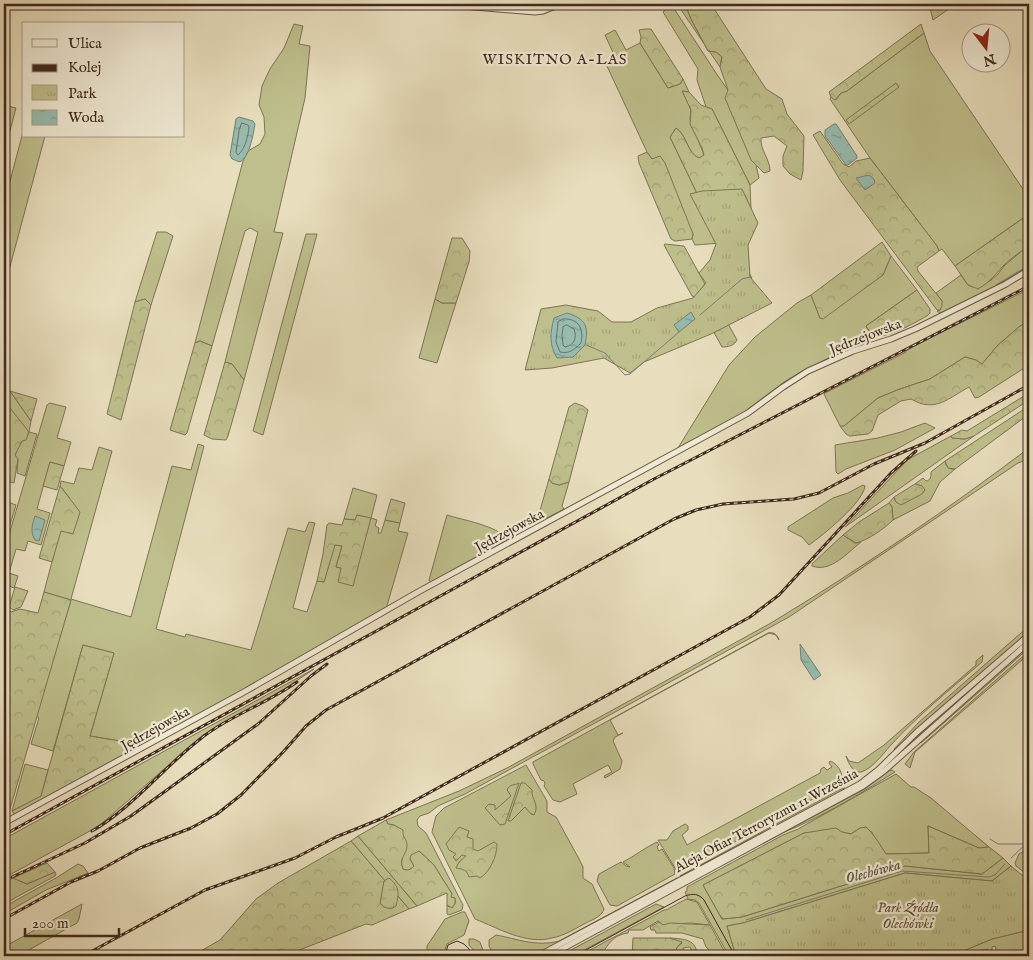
<svg xmlns="http://www.w3.org/2000/svg" width="1033" height="960" font-family="'IM FELL English',serif">
  <style>
    .grass { fill: #bebf8c; stroke: #7e7454 }
    .forest { fill: url(#forest-crowns); stroke: #7e7454 }
    .wetland { fill: url(#wetland-marsh); stroke: #7e7454 }
    .park { fill: url(#park-tufts); stroke: #7e7454 }
    .water { fill: url(#water-ripples); stroke: #748174 }
    .lines { fill: none; stroke-linecap: round; stroke-linejoin: round }
    .shore { stroke: #6b7266; stroke-width: 1 }
    .stream { stroke: #748174; stroke-width: 1 }
    .tertiary-casing { stroke: #695644; stroke-width: 7 }
    .tertiary { stroke: #f0ead4; stroke-width: 5 }
    .tram { stroke: #3f291c; stroke-width: 1 }
    .rail-casing { stroke: #3f291c; stroke-width: 3 }
    .rail { stroke: #f0ead4; stroke-width: 1; stroke-dasharray: 4; stroke-linecap: butt }
    .labels { text-anchor: middle; stroke-width: 4.5; stroke-linejoin: round; paint-order: stroke }
    .street-label { font-size: 14px; fill: #3f291c; stroke: #f0ead4 }
    .park-label { font-size: 14px; font-style: italic; fill: #5f4e38; stroke: #f0ead4 }
    .neighbourhood-label { font-size: 15px; letter-spacing: 1px; fill: #3f291c; stroke: #f0ead4 }
    .water-label { font-size: 15px; font-style: italic; fill: #554e41; stroke: #f0ead4 }
  </style>
  <defs>
    <pattern id="forest-crowns" width="20" height="18" patternUnits="userSpaceOnUse" patternTransform="scale(1.25)"><rect width="20" height="18" fill="#bebf8c"/><path d="M2 6a3 3 0 1 1 6 0M12 15a3 3 0 1 1 6 0" fill="none" stroke="#a4a478"/></pattern>
    <pattern id="wetland-marsh" width="20" height="14" patternUnits="userSpaceOnUse" patternTransform="scale(1.25)"><rect width="20" height="14" fill="#bebf8c"/><path d="M1 5h8M5 5V1M11 12h8M15 12V8" fill="none" stroke="#a4a478"/></pattern>
    <pattern id="park-tufts" width="24" height="20" patternUnits="userSpaceOnUse" patternTransform="scale(1.25)"><rect width="24" height="20" fill="#bebf8c"/><path d="M3 7l-1-3M5 7V3M7 7l1-3M15 17l-1-3M17 17v-4M19 17l1-3" fill="none" stroke="#a4a478"/></pattern>
    <pattern id="water-ripples" width="26" height="14" patternUnits="userSpaceOnUse" patternTransform="scale(1.25)"><rect width="26" height="14" fill="#97bcaf"/><path d="M2 4q2-2 4 0t4 0M15 11q2-2 4 0t4 0" fill="none" stroke="#7d998e"/></pattern>
  </defs>
  <rect width="100%" height="100%" fill="#e8debd"/>
  <filter id="stains"><feTurbulence type="fractalNoise" baseFrequency=".004" numOctaves="4"/><feColorMatrix values="0 0 0 0 .2 0 0 0 0 .09 0 0 0 0 .02 0 0 0 .5 -.17"/></filter>
  <radialGradient id="worn" r=".72"><stop offset=".6" stop-color="#630" stop-opacity="0"/><stop offset="1" stop-color="#630" stop-opacity=".3"/></radialGradient>
  <g class="grass">
    <path d="M670,4h1l47,72 10,14 23,69 5,6 3,13 -9,7 -38,-76 -6,-2 -9,-27 1,-11 -35,-57 6,-5z"/>
    <path d="M677,4h8l6,15 17,32 8,1 6,4 -2,11z"/>
    <path d="M929,4h27l-23,16z"/>
    <path d="M294,24l9,2 -4,18 11,2 -5,52 -31,134 9,1 -39,147 -12,-16 -7,-2 33,-130 -8,-4 -5,3 -33,115 -12,-5 -5,2 48,-182 5,-10 12,-7 5,-10 -1,-17 -5,-12 3,-19 8,-17 14,-21z"/>
    <path d="M615,30l11,20 14,-7 28,45 12,-4 3,-5 6,13 -6,-1 8,19 -1,9 14,36 -5,4c-12,-6 -12,-24 -23,-31l-6,9 51,106 -26,2 -3,-6 1,-5 -37,-75h-4l-5,-7 -41,-88 10,-5 -11,-24z"/>
    <path d="M924,33l6,18 99,147v16l-74,52 -13,-17 -3,2 -2,-5 -67,-88 -40,-59 1,-2 5,3 5,-7 6,-2z"/>
    <path d="M4,105l12,3 -12,46z"/>
    <path d="M24,128v8h21l-41,153v-85z"/>
    <path d="M157,232h9l7,4 -22,69 -6,-6 -10,3z"/>
    <path d="M306,234h11l-54,201 -10,-4z"/>
    <path d="M1029,245v21l-33,20 -53,26 -3,1 -3,-2 3,-1 2,-9 -6,-8 25,-18 7,10 22,-4 8,-7 6,-8z"/>
    <path d="M891,256l26,34 -51,36 4,7 6,4 -28,11 -49,25 -15,9 -44,33 -62,33 51,-83 26,-28 42,-34 14,-8 9,23 63,-43z"/>
    <path d="M1029,289v33l-9,4 -23,20 -15,19 -6,-5 -11,-3 -35,22 -30,10 -22,9 -35,29 -3,-1 -16,-32 1,-1 81,-41v-2z"/>
    <path d="M435,299l7,4h14l-19,60 -18,-5z"/>
    <path d="M10,391l21,30 -2,11 8,2 -12,42 -8,-3 1,-14 -3,-3 2,-7 11,-17 -22,-29z"/>
    <path d="M50,403l16,4 -9,31 14,4 -7,24 -14,-4 -13,47 13,4 -9,32 -13,-4 -3,10 -9,-2 -7,24 9,3 -4,12 -10,-4v-32l43,-147z"/>
    <path d="M925,423l10,5 -40,22 -49,19 -8,5 -2,-2 -1,-27 43,-7 23,-6z"/>
    <path d="M951,436l1,2 13,1 9,-3 -129,91 62,-67z"/>
    <path d="M198,444l6,2 -48,183 29,8 1,-3 65,16 37,-122 17,4 4,-10 6,1 -22,85 14,4 10,-31 7,1 10,-37 8,1 -6,21 5,1 29,-50 -13,-3 -1,5 -12,-1 9,-31 24,7 -6,23 6,2 -2,6 4,2 -1,5h3l4,-13 15,3 -2,8 10,2 -22,76 -44,26 -198,110 -54,-9 24,-83 -31,-8 -30,106 -22,-7 8,-26 -3,-2 35,-116 -27,-8 25,-95 -9,-11 1,-5 13,3 5,-16 13,2 7,-23 13,4 -41,148 60,18 41,-151 19,4z"/>
    <path d="M1029,448v11l-11,4 -229,154 -324,177 -27,12 -9,7 -9,3 -3,4 1,6 8,7 37,72 -1,5 -13,5 -2,-1v-9l2,2 6,-3v-6l-4,-1 1,-3 -18,-29 -15,-14 -9,8 4,7c-4,4 -6,5 -11,3 -6,-11 7,-20 1,-31 -2,-5 -6,-9 -10,-13l-6,-1 -2,-4 73,-29 48,-23 264,-145c89,-54 176,-113 258,-175z"/>
    <path d="M945,461l1,4 5,4h4l-15,13 -10,19 -37,19 -1,-13 -3,-4 5,-6 2,5 26,-16 -7,-2 8,-6 3,3c5,-1 5,-4 5,-9z"/>
    <path d="M549,479l3,4 7,2 10,-3 -7,24 2,3 -25,13 -2,-1z"/>
    <path d="M863,485l2,1c-2,17 -42,49 -56,59l-7,-8 -14,-7v-3l45,-29 15,-5z"/>
    <path d="M8,502l8,3 -7,23 -5,-2v-9z"/>
    <path d="M447,515c15,5 53,11 60,25l-3,3 -73,40 -2,-3z"/>
    <path d="M843,535l12,8 6,-1c-13,10 -30,31 -49,24v-2z"/>
    <path d="M1029,626v6l-134,118 -1,-1 24,-26z"/>
    <path d="M768,633c6,-1 9,1 11,7l-3,-5 -7,-2 -159,87 8,15 5,-2 -8,4 -2,4 9,20 -2,8 -15,9 -1,-2 8,-4 -4,-7 -35,19 4,10 -17,8 -7,-2 -9,-14 1,-2 -1,-3 -3,-1 -8,-16v-2z"/>
    <path d="M1029,637v3l-130,114 35,-33z"/>
    <path d="M1029,645v3l-108,95 3,-6z"/>
    <path d="M1029,651v3l-114,98 -5,16 -5,-4 9,-12z"/>
    <path d="M983,655l-1,7c-31,27 -64,53 -92,84 -7,8 -18,23 -29,26 -8,2 -13,-10 -15,-16l3,5 9,2 26,-18 92,-80v-4z"/>
    <path d="M314,669l-37,25 -74,41 -104,91 -95,52v-39z"/>
    <path d="M830,761c9,3 15,15 10,23l-162,89 -20,-33h9l6,-9 12,-7 3,2v4l-6,5 5,10 133,-72 1,-4 3,-2 3,3 5,-3 -3,-4z"/>
    <path d="M25,764l23,6 -7,27 -29,14z"/>
    <path d="M526,765l21,36v11l9,5 22,40 5,10v11l9,6 12,25c-2,8 -13,11 -20,15 -11,6 -21,12 -32,14 -26,7 -54,-10 -77,-19l-43,-87 4,-16 8,-8z"/>
    <path d="M892,770l3,2c-35,22 -75,46 -113,61l-86,46 169,-90 24,-18z"/>
    <path d="M896,774l15,13h3l17,11 58,49 -10,1 -51,-22 1,27 -43,1 -12,-16 -2,-6 -12,-4 -9,6 -9,-2 -38,1 -101,52 19,34 20,-2 163,-51 77,8 21,-16 8,8 -19,15 -87,-8 -162,50 -16,3 9,30h-7l-30,-53 -4,-3 -7,-1 -3,-7 2,-1v-4l96,-52 15,-6z"/>
    <path d="M845,788l-8,6 -157,82 159,-86z"/>
    <path d="M358,836l59,70 -8,3 -58,-68z"/>
    <path d="M657,842l2,3 -2,2 2,4 3,-2 12,19 1,6 -58,32 -7,-1 -13,-24 2,-7 22,-12 5,4 4,1 -7,-5c12,-6 21,-14 34,-20z"/>
    <path d="M78,864l5,2 5,7 -42,17 -42,24v-7l52,-29z"/>
    <path d="M55,872l1,2 -1,2 -51,28v-22l9,-4 14,6z"/>
    <path d="M677,878l1,1 -130,70 -17,7h-37l-5,-10v-6l7,-5c22,4 40,12 63,6z"/>
    <path d="M686,899l11,3 13,23 -19,-2 -28,2 -5,-4 -15,9h-14l-1,3c-15,2 -20,11 -27,23h-22l85,-46h2z"/>
    <path d="M82,904l-3,15 -2,4 -59,33h-14v-9z"/>
    <path d="M656,904l8,3 -91,49h-13z"/>
    <path d="M462,912h3l4,9 -5,14 -17,9 -4,12h-16v-10l18,-27z"/>
    <path d="M1029,930v26h-31l-3,-10 -3,1v3l-4,1v-2l-16,3v3l-21,1 41,-17z"/>
    <path d="M670,938c14,1 27,1 27,18h-3l-4,-9 -7,1 4,8h-3l-8,-5 1,-4 5,-4z"/>
    <path d="M469,939h5l6,3 5,14h-6l-10,-11z"/>
  </g>
  <g class="forest">
    <path d="M685,4h26l55,85 16,10 5,15 17,22 -1,35 -2,9 -11,-6 -7,-8v-10l4,-10 -13,-10 -13,2c-1,12 9,21 9,33l-6,2 -13,-13 -26,-62 3,-8 -8,-23 2,-10 -6,-5 -8,-1 -17,-32z"/>
    <path d="M921,24l3,9 -77,58 -6,2 -6,7 -4,-3 -2,-5z"/>
    <path d="M645,29h6l32,50 -3,5 -12,4 -28,-45 1,-6 -2,-7z"/>
    <path d="M896,83l3,4 -50,37 -3,-4z"/>
    <path d="M682,91l7,1 12,13 11,4 38,76 2,47 -20,13 20,33 -2,1 -46,-71 -34,-71 6,-9c11,7 11,25 23,30l5,-3 -2,-7 -12,-24 1,-14z"/>
    <path d="M820,131l23,33 6,3 7,-6 14,-3 67,88 2,5 -22,16 1,4 24,30v5l-2,4h-3l-97,-130 -27,-45z"/>
    <path d="M647,152l5,7 8,-3 5,7 28,71 -1,5 -17,2 -4,-2 -32,-76 -1,-7z"/>
    <path d="M1029,214v31c-8,7 -18,13 -25,20 -10,11 -13,16 -26,24l-10,-4 -13,-19z"/>
    <path d="M452,238h10l8,13 -1,11 -13,41h-14l-7,-4z"/>
    <path d="M882,242l9,14 -8,19 -56,41 -4,3 -3,-1 -9,-23z"/>
    <path d="M665,244l19,2 21,38 -10,13 -3,-1 -28,-51z"/>
    <path d="M917,290l13,19v4l-3,3c-13,7 -40,23 -54,20l-7,-10z"/>
    <path d="M145,299l6,6 -30,115 -14,-6 28,-112z"/>
    <path d="M726,320l11,20c-3,6 -9,7 -15,7l-11,-20z"/>
    <path d="M1029,322v43l-50,32 -4,1 -6,-11c-22,12 -34,26 -58,12l-10,2 -23,14 -6,16 -4,3 -18,2 -4,-2 -6,-8h4l34,-28 22,-9 30,-10 35,-22 11,3 6,4 15,-18 23,-20z"/>
    <path d="M200,341l12,5 -25,87 -2,2 -15,-5 25,-87z"/>
    <path d="M225,362l7,2 12,16 -16,56 -2,4 -14,-1 -8,-4z"/>
    <path d="M10,391l27,8 -6,22z"/>
    <path d="M1029,393v7l-55,36 -9,3 -13,-1 -1,-2 11,-6 5,1z"/>
    <path d="M6,403l23,29 -3,8 -4,1 -7,14 3,4 -4,24 -8,-2 -2,9v-79z"/>
    <path d="M575,403l8,3 5,4 -19,72 -10,3 -7,-2 -3,-4 20,-72z"/>
    <path d="M1029,406v8l-74,55 -7,-1 -3,-7z"/>
    <path d="M50,462l14,4 -7,24 -14,-4z"/>
    <path d="M915,484l7,2 3,4 -3,4 -21,11 -5,-3 -2,-5z"/>
    <path d="M60,486l20,26 -7,22 -12,-3 -9,31 -13,-4z"/>
    <path d="M391,499l14,4 -5,20 -15,-3z"/>
    <path d="M889,503l3,4 1,13c-9,9 -25,20 -37,23l-13,-8 16,-13z"/>
    <path d="M357,515l14,3 -18,68 -15,-4 3,-14 -5,-1 6,-21 -7,-1 -11,37 -7,-1 6,-27 4,-29 2,-2 13,2 2,-6 11,1z"/>
    <path d="M15,587l13,4 -7,16 -8,3 -4,-3z"/>
    <path d="M44,592l27,8 -61,209 -6,3v-206l7,6 9,-3 18,4z"/>
    <path d="M83,645l31,8 -24,83 54,9 -129,70 -3,-4 29,-15z"/>
    <path d="M519,783l-14,41 -5,1 -15,-17 4,-4 6,1v5l16,-14 -4,-6c3,-7 7,-4 12,-7z"/>
    <path d="M521,783h4l7,7c-1,10 8,14 2,25l-3,-1 -6,-7 -14,14h-3z"/>
    <path d="M386,820l2,4 6,1 9,5c-1,7 4,9 4,15 0,10 -9,13 -4,24 5,2 7,1 11,-3l-4,-7 1,-4 8,-4 15,14 18,29 -1,3 4,1v6l-3,4 -5,-3v-12l-30,13 -59,-70z"/>
    <path d="M928,826l51,22 10,-1 14,11 -21,16 -77,-8 -163,51 -20,2 -19,-34 101,-52 32,-5 6,4 9,2 9,-6 6,-1c8,7 14,18 20,27l43,-1z"/>
    <path d="M459,827l10,4 -2,6 6,2v10l5,2 16,-9 3,2c0,12 -7,28 -17,34l-3,-2 -8,1c-2,-7 -6,-8 -13,-9l3,-6 7,-6 -4,-1 -6,6 -3,-4 3,-3 -7,-4 -3,-6z"/>
    <path d="M351,841l58,68 -37,16 -6,-1 -82,32h-92l28,-16 36,-41 22,-16z"/>
    <path d="M1029,848v28l-13,-10 -1,-3 4,-9z"/>
    <path d="M47,863l8,9 -28,12 -14,-6z"/>
    <path d="M659,922l4,3 7,-2 40,2 17,31 -13,-1 -8,-8 -3,-8 -21,-6h-26l-1,-3h-4l-1,-3z"/>
    <path d="M633,938h37l12,4 -5,5 -1,4 8,5h-52z"/>
  </g>
  <path class="wetland" d="M389,878c11,9 10,15 7,28l-5,3 -7,-2 -4,-4 4,-22z"/>
  <g class="park">
    <path d="M742,189l16,34 -10,22 2,32 22,26 -61,31 -67,28 -14,11 -26,-15 -52,10 -27,2 16,-61 25,-4 32,6 14,11h19l26,-14 36,-10 13,-15 -7,-10 11,-13 6,-16 -26,-50 12,-3z"/>
    <path d="M1011,866l18,15v49l-37,9 -41,17h-215l-9,-30 16,-3 162,-50 87,8z"/>
  </g>
  <g class="water">
    <path d="M239,117l14,4 2,3c-2,11 -5,32 -15,38l-8,-3 -2,-4 6,-36z"/>
    <path d="M834,124h2l21,32v2l-9,7h-2l-21,-29v-6z"/>
    <path d="M869,175l5,4 1,4 -10,7 -9,-12z"/>
    <path d="M691,312l4,7 -16,13 -5,-7z"/>
    <path d="M567,313c19,6 22,13 18,32l-12,12 -16,1c-8,-13 -7,-25 -3,-40z"/>
    <path d="M35,516l10,4 -6,21 -4,-1c-5,-8 -3,-15 0,-24z"/>
    <path d="M800,644l21,31 -7,5 -13,-20z"/>
  </g>
  <g class="lines">
    <g class="shore">
      <path d="M242,123l6,2 1,2c-1,10 -4,22 -11,28l-2,-3 3,-21z"/>
      <path d="M563,319c16,-1 21,10 18,24 -7,7 -12,11 -21,9l-4,-10 2,-20z"/>
      <path d="M567,325l7,4c3,8 1,16 -9,18l-2,-2 -1,-10 1,-8z"/>
    </g>
    <g class="stream">
      <path d="M996,285l33,-20"/>
      <path d="M700,315l42,-36 8,-2"/>
      <path d="M586,345l19,8 20,22 5,-1 49,-42"/>
      <path d="M990,839l8,5h31"/>
      <path d="M1011,858l14,-13"/>
      <path d="M746,920l156,-49 87,6 6,-2 10,-11"/>
    </g>
    <g class="tertiary-casing">
      <g id="tertiary">
        <path d="M438,4l97,8 8,-1 17,-7"/>
        <path d="M4,823l240,-131 174,-100 330,-179 35,-26 25,-16 45,-20 38,-12 24,-10 91,-45 23,-14"/>
        <path d="M538,956l322,-172 18,-14 39,-38 112,-97"/>
        <path d="M549,956l314,-170 21,-15 145,-129"/>
      </g>
    </g>
    <use href="#tertiary" class="tertiary"/>
    <g class="tram">
      <path d="M445,956l3,-11 9,-4 7,3 12,12"/>
      <path d="M575,956l110,-60c8,-3 14,-2 19,4l31,56"/>
    </g>
    <g class="rail-casing">
      <g id="rail">
        <path d="M92,831c39,-22 71,-63 107,-91 28,-23 67,-36 98,-58"/>
        <path d="M4,835l650,-356 375,-193"/>
        <path d="M12,877l73,-34 46,-27 127,-92 53,-48 16,-12"/>
        <path d="M4,919l67,-37 27,-11 42,-23 51,-20 26,-14 24,-19 43,-44 22,-25 20,-16 348,-191 22,-9 27,-6 71,-5 25,-6 55,-29 51,-21 104,-58"/>
        <path d="M83,956l122,-66 90,-32 41,-21 47,-19 367,-201 29,-22 112,-122 25,-22"/>
      </g>
    </g>
    <use href="#rail" class="rail"/>
  </g>
  <g class="labels">
    <g class="street-label">
      <text transform="translate(865 336) rotate(-21)" y="5">Jędrzejowska</text>
      <text transform="translate(509 530) rotate(-28)" y="5">Jędrzejowska</text>
      <text transform="translate(155 728) rotate(-29)" y="5">Jędrzejowska</text>
      <text transform="translate(766 820) rotate(-28)" y="5">Aleja Ofiar Terroryzmu 11 Września</text>
    </g>
    <g class="park-label">
      <text x="908" y="912">Park Źródła<tspan x="908" dy="16">Olechówki</tspan></text>
    </g>
    <g class="neighbourhood-label">
      <text x="555" y="64">WISKITNO A-LAS</text>
    </g>
    <g class="water-label">
      <text transform="translate(873 871) rotate(-15)" y="5">Olechówka</text>
    </g>
  </g>
  <rect width="1033" height="960" fill="none" stroke="#e8debd" stroke-width="20"/>
  <rect x="5" y="5" width="1023" height="950" fill="none" stroke="#3f291c" stroke-width="2.5"/>
  <rect x="10" y="10" width="1013" height="940" fill="none" stroke="#3f291c"/>
  <rect x="22" y="22" width="162" height="115" fill="#f0ead4" stroke="#a99d8a"/>
  <rect x="32" y="39" width="25" height="8" fill="#f0ead4" stroke="#a99d8a"/>
  <text x="68" y="48" font-size="15" fill="#3f291c">Ulica</text>
  <rect x="32" y="64" width="25" height="8" fill="#3f291c" stroke="#a99d8a"/>
  <text x="68" y="72" font-size="15" fill="#3f291c">Kolej</text>
  <rect x="32" y="85" width="25" height="15" fill="url(#park-tufts)" stroke="#a99d8a"/>
  <text x="68" y="98" font-size="15" fill="#3f291c">Park</text>
  <rect x="32" y="110" width="25" height="15" fill="url(#water-ripples)" stroke="#a99d8a"/>
  <text x="68" y="122" font-size="15" fill="#3f291c">Woda</text>
  <g transform="translate(986 48) rotate(164)"><circle r="24" fill="#f0ead4" stroke="#a99d8a"/>
  <path d="M0-4L9 19L0 12L-9 19Z" fill="#8f2418"/>
  <text y="-8" font-size="14" font-weight="bold" text-anchor="middle" fill="#3f291c">N</text>
  </g>
  <path d="M25 928v8h94v-8" fill="none" stroke="#3f291c" stroke-width="2.5"/>
  <text x="32" y="928" font-size="15" fill="#3f291c" stroke="#f0ead4" stroke-width="4" paint-order="stroke">200 m</text>
  <rect width="100%" height="100%" filter="url(#stains)"/>
  <rect width="100%" height="100%" fill="url(#worn)"/>
</svg>
